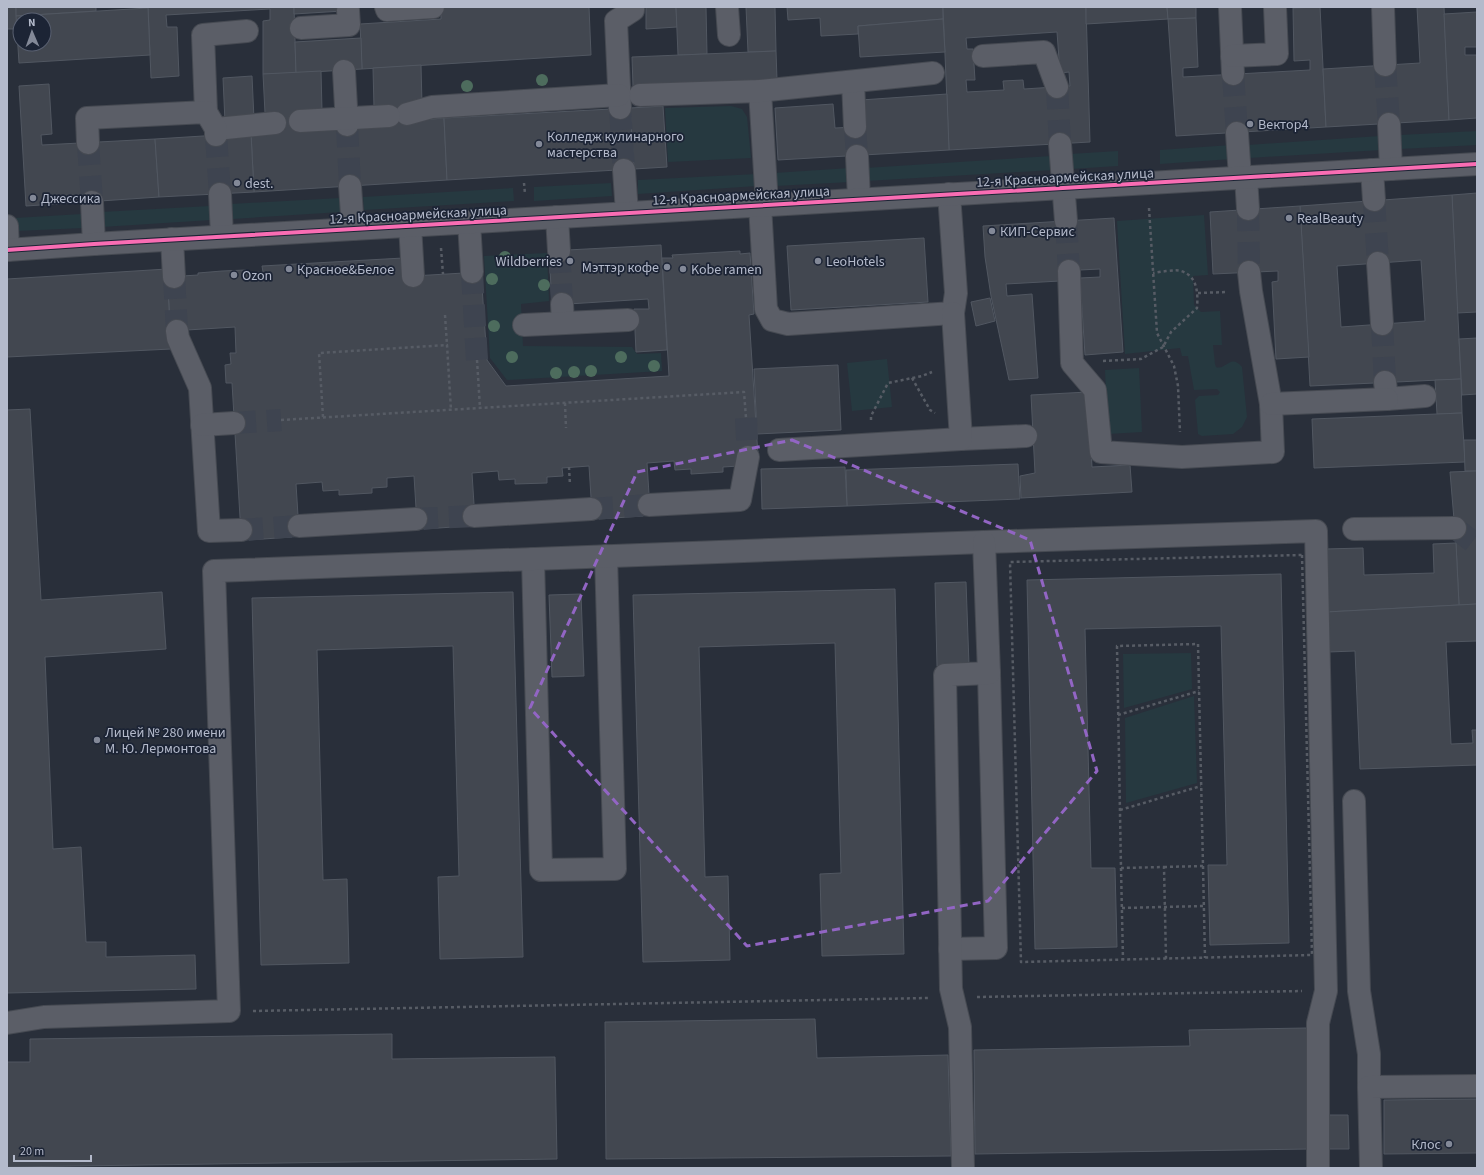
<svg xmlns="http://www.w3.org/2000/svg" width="1484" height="1175" font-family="'Source Sans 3',sans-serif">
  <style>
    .green { fill: #263940 }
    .building { fill: #424750; stroke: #515761; fill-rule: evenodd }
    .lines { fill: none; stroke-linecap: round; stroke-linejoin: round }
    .minor-tunnel { stroke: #3e4450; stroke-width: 22; stroke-dasharray: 22 11; stroke-linecap: butt }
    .minor-casing { stroke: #464a52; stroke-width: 24 }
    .path { stroke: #575c65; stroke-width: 2.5; stroke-dasharray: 3 3; stroke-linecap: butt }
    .minor { stroke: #5b5e67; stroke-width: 22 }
    .cycleway-casing { stroke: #1c2435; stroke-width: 6 }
    .cycleway { stroke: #f96db3; stroke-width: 4 }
    .tree { fill: #4d6c5d }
    .marked { fill: none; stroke: #9265c4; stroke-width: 3; stroke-dasharray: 8 5; stroke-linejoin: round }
    .poi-dot { fill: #838998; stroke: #1c2435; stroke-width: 1.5 }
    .labels { text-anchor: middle; stroke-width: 3.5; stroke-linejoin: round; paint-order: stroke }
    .poi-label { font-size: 14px; fill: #b4bacb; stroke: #1c2435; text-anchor: start }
    .street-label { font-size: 14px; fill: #b4bacb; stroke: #1c2435 }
  </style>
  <rect width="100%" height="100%" fill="#292f3a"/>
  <g class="green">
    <path d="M731,106l11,3 5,8 4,41 -83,4 -3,-54z"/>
    <path d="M1477,131v14l-77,4v-14z"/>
    <path d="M1380,136l1,14 -132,8 -1,-13z"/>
    <path d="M1231,145l1,14 -72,5v-14z"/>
    <path d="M1118,151v15l-47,3 -1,-15z"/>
    <path d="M1052,156l1,14 -187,11 -1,-13z"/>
    <path d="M850,168v14l-75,4 -1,-13z"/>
    <path d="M757,174v12l-119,8v-14z"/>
    <path d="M611,183l1,13 -78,5v-14z"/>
    <path d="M513,188l1,13 -150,9 -1,-13z"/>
    <path d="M340,198l1,14 -109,7 -1,-15z"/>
    <path d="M210,206l1,14 -109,7 -1,-15z"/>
    <path d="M82,214l1,14 -67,3 -1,-13z"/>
    <path d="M1204,215l4,60 -15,1 1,29 7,7 19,-1 2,34h-9l2,19 1,3c10,4 14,-14 26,0l5,50 -5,10 -9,7 -31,2 -4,-2 -3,-34 4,-4 19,-1 2,-3 -3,-3 -23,1 -6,-34h-6l-2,-8 -55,6 -8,-133z"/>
    <path d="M547,253l2,48 -28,3 2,42 109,1 5,7 24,-1 1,18 -155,9 -17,-22 -6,-102z"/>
    <path d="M887,359l5,48 -40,4 -5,-48z"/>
    <path d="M1139,368l3,64 -34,2 -3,-64z"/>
    <path d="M1191,653l1,36 -68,19 -1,-54z"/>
    <path d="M1194,696l3,87 -71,20 -1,-85z"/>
  </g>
  <g class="building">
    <path d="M7,7h9l1,22h-10z"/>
    <path d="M16,7h80v4l-80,5z"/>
    <path d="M148,7h146l2,66 -33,1v-53l7,-1v-11l-104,6 1,12h10l2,49 -28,2z"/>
    <path d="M294,7h65v3l-65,4z"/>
    <path d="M441,7h148l2,48 -229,14 -2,-45 81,-5z"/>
    <path d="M646,7h30l1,20 -31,2z"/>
    <path d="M676,7h30l1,47 -29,1z"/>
    <path d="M746,7h29l1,44 -28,1z"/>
    <path d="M787,7h156v12l-85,7v8l-37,2 -1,-18 -32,2z"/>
    <path d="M943,7h143l4,135 -141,8zM1057,32l3,41 9,-1 1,14 -46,3 -1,-9 -20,1 1,9 -37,2 -1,-12h9l-2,-31h-6l-1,-11z"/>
    <path d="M1086,7h81l1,12 -82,5z"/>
    <path d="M1167,7h29v11l-28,1z"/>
    <path d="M1320,7l6,120 -150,9 -8,-117 28,-1 2,49 -15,1v9l127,-7v-10l-16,1 -1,-53z"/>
    <path d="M1417,7h27l5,113 -123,7 -3,-58 97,-6z"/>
    <path d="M148,8l2,47 -131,8 -3,-47zM20,20h24v24h-24z"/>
    <path d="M1477,12v35h-12v8h12v63l-28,2 -5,-106z"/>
    <path d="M943,19l2,33 -85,5 -2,-31z"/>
    <path d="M361,38l1,31 -66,4 -1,-31z"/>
    <path d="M776,51l1,29 -144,6 -1,-29z"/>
    <path d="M421,65l1,40 -14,16 36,-3 3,62 -193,12 -3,-59 14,-20 -2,-39 58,-3 1,40 52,-3 -1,-40z"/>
    <path d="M252,76l2,43 -29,3 -2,-44z"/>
    <path d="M49,84l3,50 -11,1 1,10 113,-6 4,58 -133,9 -7,-120z"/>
    <path d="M947,94l2,56 -171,10 -3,-52 58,-4 2,24 20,-1 6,-27z"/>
    <path d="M663,106l4,61 -33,2 -4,-61z"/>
    <path d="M630,108l4,61 -187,11 -3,-62z"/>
    <path d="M251,133l3,59 -95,5 -4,-58z"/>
    <path d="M1477,193v119l-20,1 -5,-118z"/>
    <path d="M1452,195l9,184 -151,7 -10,-180zM1421,260l4,61 -84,6 -4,-61z"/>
    <path d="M1300,206l9,151 -33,2 -4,-77 6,-1v-10l-65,3 -3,-62z"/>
    <path d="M1114,218l9,134 -38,3 -5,-77 20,-1v-8l-41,2 1,10 -54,3 1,12 25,-2 6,84 -29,2 -18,-84 -6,-39 -2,-31z"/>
    <path d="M924,238l4,64 -137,8 -4,-64z"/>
    <path d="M661,245l6,105 -31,2 -2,-43h15l-1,-10 -96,6 -3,-54z"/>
    <path d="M740,251v3l10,-1 4,61 -5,1 9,141 -19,10 -16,1v5l-32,2v-5l-16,1 -1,-9 -27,2 3,47h-8l1,6 -44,3v-6h-7l-3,-47 -27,2 1,8 -16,1v6l-32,1v-5l-16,1 -1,-9 -26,2 3,47 -8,1 1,5 -44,3v-5h-7l-3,-48 -27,2v9l-15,1v5l-33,2v-5l-16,1 -1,-9 -26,2 3,47h-7v6l-43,3 -1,-6h-7l-9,-151h-6l-1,-18 6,-1 -1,-11h6l-1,-26 -64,4 -4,-54 31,-2v-2l24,-2 24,-1v3l17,-1 -1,-6 141,-8 10,18 68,-4 6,88 19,26 163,-10 -7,-118h11l-1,-3z"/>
    <path d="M167,269l4,80 -164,8v-78z"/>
    <path d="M990,298l5,23 -19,5 -5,-24z"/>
    <path d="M1477,338v56l-15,1 -3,-56z"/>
    <path d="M838,365l3,65 -84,4 -3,-65z"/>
    <path d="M1461,379l1,34 -25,1 -2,-34z"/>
    <path d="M1088,392l4,75 38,-2 2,27 -111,6 -1,-22 15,-3 -4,-78z"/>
    <path d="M30,409l11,191 121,-8 4,57 -121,8 8,192 28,-2 5,95h20v15l89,-2 1,34 -189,4v-583z"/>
    <path d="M1462,413l3,49 -151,6 -2,-49z"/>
    <path d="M1464,440h13v31h-12z"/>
    <path d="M1018,464l2,35 -173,7 -1,-36z"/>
    <path d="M845,467l2,39 -85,3 -1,-40z"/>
    <path d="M1477,471v133l-18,1 -3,-62 -6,-71z"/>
    <path d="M1456,543l3,62 -133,7 -1,-63 38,-1 1,27 70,-2 -1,-29z"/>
    <path d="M1281,574l8,369 -79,2 -2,-80h19l-6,-239 -136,3 6,239h24l2,79 -82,2 -8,-369z"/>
    <path d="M966,582l3,83 -32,1 -2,-83z"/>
    <path d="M895,589l9,365 -82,2 -2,-82 21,-1 -6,-230 -136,4 6,230 23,-1 2,84 -87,2 -10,-367z"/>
    <path d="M513,592l10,365 -83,2 -2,-82 21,-1 -6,-230 -136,4 6,230 24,-1 2,84 -88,2 -9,-367z"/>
    <path d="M581,594l3,82 -32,1 -3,-82z"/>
    <path d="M1477,604v37l-31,1 5,102 22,-1 -1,-13h5v35l-117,4 -5,-118 -27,1 -2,-40z"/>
    <path d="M815,1019l2,39 131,-3 3,101 -345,3 -1,-137z"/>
    <path d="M1307,1028l3,121 -335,5 -1,-104 216,-4 -1,-16z"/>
    <path d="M392,1034v25l163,-2 2,102 -550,8v-105h23v-23z"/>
    <path d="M1477,1099v54l-93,1v-54z"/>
    <path d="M1327,1115h21l1,34h-21z"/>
  </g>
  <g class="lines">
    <g class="minor-tunnel">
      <path d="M1385,65l4,59"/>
      <path d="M1233,74l4,59"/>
      <path d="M1057,87l3,57"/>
      <path d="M620,108l4,62"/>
      <path d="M347,125l3,61"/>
      <path d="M855,127l2,29"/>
      <path d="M216,135l4,59"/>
      <path d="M88,143l4,59"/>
      <path d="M1374,200l4,63"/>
      <path d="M1248,209l1,63"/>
      <path d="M1066,221l3,50"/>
      <path d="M559,251l3,53"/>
      <path d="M472,272l5,88"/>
      <path d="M174,277l3,54"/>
      <path d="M1382,324l3,58"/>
      <path d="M746,418l2,39"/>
      <path d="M234,423l47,-3"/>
      <path d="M591,509l58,-4"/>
      <path d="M416,519l58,-3"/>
      <path d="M1455,528l22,17"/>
      <path d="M241,530l58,-4"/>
    </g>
    <g class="minor-casing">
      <g id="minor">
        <path d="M386,7l1,3 46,-3"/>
        <path d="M727,7l2,28"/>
        <path d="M1230,7l3,67"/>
        <path d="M1383,7l2,58"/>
        <path d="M301,28l48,-3 -1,-15"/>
        <path d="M983,56l61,-4 13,35"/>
        <path d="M1232,56l45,-2 -2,-47"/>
        <path d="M344,71l3,54"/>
        <path d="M853,82l2,45"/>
        <path d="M760,91l7,114"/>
        <path d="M640,95l120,-4 173,-18"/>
        <path d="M620,108l-4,-87 17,-11v-3"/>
        <path d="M206,112l-3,-77 44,-4"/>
        <path d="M407,114l25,-7 187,-12"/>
        <path d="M300,121l89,-5"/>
        <path d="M1389,124l2,45"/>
        <path d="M216,129l59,-6"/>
        <path d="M1237,133l3,44"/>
        <path d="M88,143l-1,-25 119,-6 10,17v6"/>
        <path d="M1060,144l6,77"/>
        <path d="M857,156l2,43"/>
        <path d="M624,170l3,43"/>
        <path d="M1372,170l2,30"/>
        <path d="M1246,177l2,32"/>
        <path d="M350,186l3,43"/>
        <path d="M220,194l2,42"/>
        <path d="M92,202l2,42"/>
        <path d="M760,205l6,104 6,11 16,4 165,-11 3,-20 -7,-99"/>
        <path d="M557,217l2,34"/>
        <path d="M469,222l3,50"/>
        <path d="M410,225l3,51"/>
        <path d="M7,226l1,24"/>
        <path d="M172,239l2,38"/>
        <path d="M7,250l87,-6 1383,-80"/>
        <path d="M1378,263l4,61"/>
        <path d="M1069,271l3,92 23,27 6,62 81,5 91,-5 -2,-48 -20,-113 -2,-19"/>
        <path d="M562,304l1,19"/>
        <path d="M524,325l104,-5"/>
        <path d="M177,331l1,7 22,50 9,143 32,-1"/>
        <path d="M1385,382l2,17 38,-3"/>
        <path d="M1271,404l116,-5"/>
        <path d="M202,425l32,-2"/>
        <path d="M961,439l65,-3"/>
        <path d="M779,450l182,-11 -8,-126"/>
        <path d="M649,505l91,-5 8,-43"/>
        <path d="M474,516l117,-7"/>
        <path d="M299,526l117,-7"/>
        <path d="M1354,529l101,-1"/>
        <path d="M533,559l8,311 74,-1 -9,-313"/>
        <path d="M1354,801l5,190 10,63v33"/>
        <path d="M950,949l46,-1 -7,-275"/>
        <path d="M7,1023l37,-6 185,-6 -15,-440 770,-29 332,-11 10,460 -8,32v145"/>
        <path d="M963,1168l-3,-141 -9,-38 -6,-314 44,-2 -5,-131"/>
        <path d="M1371,1168l-2,-81 108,-1"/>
      </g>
    </g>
    <g class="path">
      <path d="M524,183l1,11"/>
      <path d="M1149,208l8,125 17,33 4,20 2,46"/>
      <path d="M441,248l2,26"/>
      <path d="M1198,293l30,-1"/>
      <path d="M445,315l2,30"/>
      <path d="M477,360l3,48"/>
      <path d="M1103,361l38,-2 22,-12 8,-15 26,-24c1,-14 1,-32 -16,-37 -5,-2 -21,1 -28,2"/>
      <path d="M912,378l18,32 5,3"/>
      <path d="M565,403l1,25"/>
      <path d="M323,417l-4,-64 128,-8 4,65"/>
      <path d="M281,420l463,-28 2,26"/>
      <path d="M871,420v-4l17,-33 34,-7 10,-4"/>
      <path d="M569,467l1,18"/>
      <path d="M1302,555l10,400 -291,7 -11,-400z"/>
      <path d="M1118,715l81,-24"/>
      <path d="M1120,810l81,-24"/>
      <path d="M1203,866l2,92"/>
      <path d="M1164,867l39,-1 -5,-222 -81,2 4,222 43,-1 2,92"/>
      <path d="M1121,868l2,92"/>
      <path d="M1122,908l82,-2"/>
      <path d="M977,997l325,-6"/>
      <path d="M253,1011l675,-13"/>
    </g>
    <use href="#minor" class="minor"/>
    <g class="cycleway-casing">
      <path id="cycleway" d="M7,250l87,-6 1383,-80"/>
    </g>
    <use href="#cycleway" class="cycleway"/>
  </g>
  <g class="tree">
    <circle cx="542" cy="80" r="6"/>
    <circle cx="467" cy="86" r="6"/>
    <circle cx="505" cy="257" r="6"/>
    <circle cx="492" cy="279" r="6"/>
    <circle cx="544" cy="285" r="6"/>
    <circle cx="494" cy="326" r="6"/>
    <circle cx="512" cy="357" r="6"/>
    <circle cx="621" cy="357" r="6"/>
    <circle cx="654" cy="366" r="6"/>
    <circle cx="591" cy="371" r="6"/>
    <circle cx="574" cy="372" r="6"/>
    <circle cx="556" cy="373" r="6"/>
  </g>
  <path class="marked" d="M792,440l238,100 67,231 -109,130 -241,45 -217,-238 107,-236z"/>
  <g class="poi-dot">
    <circle cx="1250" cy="124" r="4"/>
    <circle cx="539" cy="144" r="4"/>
    <circle cx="237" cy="183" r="4"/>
    <circle cx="33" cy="198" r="4"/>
    <circle cx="1289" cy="218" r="4"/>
    <circle cx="992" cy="231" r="4"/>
    <circle cx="570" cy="261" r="4"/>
    <circle cx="818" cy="261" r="4"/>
    <circle cx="667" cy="267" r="4"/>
    <circle cx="289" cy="269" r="4"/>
    <circle cx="683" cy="269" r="4"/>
    <circle cx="234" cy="275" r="4"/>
    <circle cx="97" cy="740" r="4"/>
    <circle cx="1449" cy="1144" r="4"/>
  </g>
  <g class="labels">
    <g class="poi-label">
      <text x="1258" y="129">Вектор4</text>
      <text x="547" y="141">Колледж кулинарного<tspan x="547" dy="16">мастерства</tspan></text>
      <text x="245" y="188">dest.</text>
      <text x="41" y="203">Джессика</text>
      <text x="1297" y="223">RealBeauty</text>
      <text x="1000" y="236">КИП-Сервис</text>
      <text x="562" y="266" text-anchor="end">Wildberries</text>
      <text x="826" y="266">LeoHotels</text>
      <text x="659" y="272" text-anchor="end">Мэттэр кофе</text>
      <text x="297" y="274">Красное&amp;Белое</text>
      <text x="691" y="274">Kobe ramen</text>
      <text x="242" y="280">Ozon</text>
      <text x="105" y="737">Лицей № 280 имени<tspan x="105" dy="16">М. Ю. Лермонтова</tspan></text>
      <text x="1441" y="1149" text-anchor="end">Клос</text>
    </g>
    <g class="street-label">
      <text transform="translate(1065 177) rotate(-3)" y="5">12-я Красноармейская улица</text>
      <text transform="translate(741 195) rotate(-3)" y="5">12-я Красноармейская улица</text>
      <text transform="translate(418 214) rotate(-3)" y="5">12-я Красноармейская улица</text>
    </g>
  </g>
  <rect width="1484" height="1175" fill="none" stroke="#b4bacb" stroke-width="16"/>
  <g transform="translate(32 32) rotate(358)"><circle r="19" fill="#1c2435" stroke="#596071"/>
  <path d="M0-3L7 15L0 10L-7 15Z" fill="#838998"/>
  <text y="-6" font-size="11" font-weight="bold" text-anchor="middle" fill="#b4bacb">N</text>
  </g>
  <path d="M14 1155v6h77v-6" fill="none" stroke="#b4bacb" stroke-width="2"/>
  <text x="20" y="1155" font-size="12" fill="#b4bacb" stroke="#1c2435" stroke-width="3" paint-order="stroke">20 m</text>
</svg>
